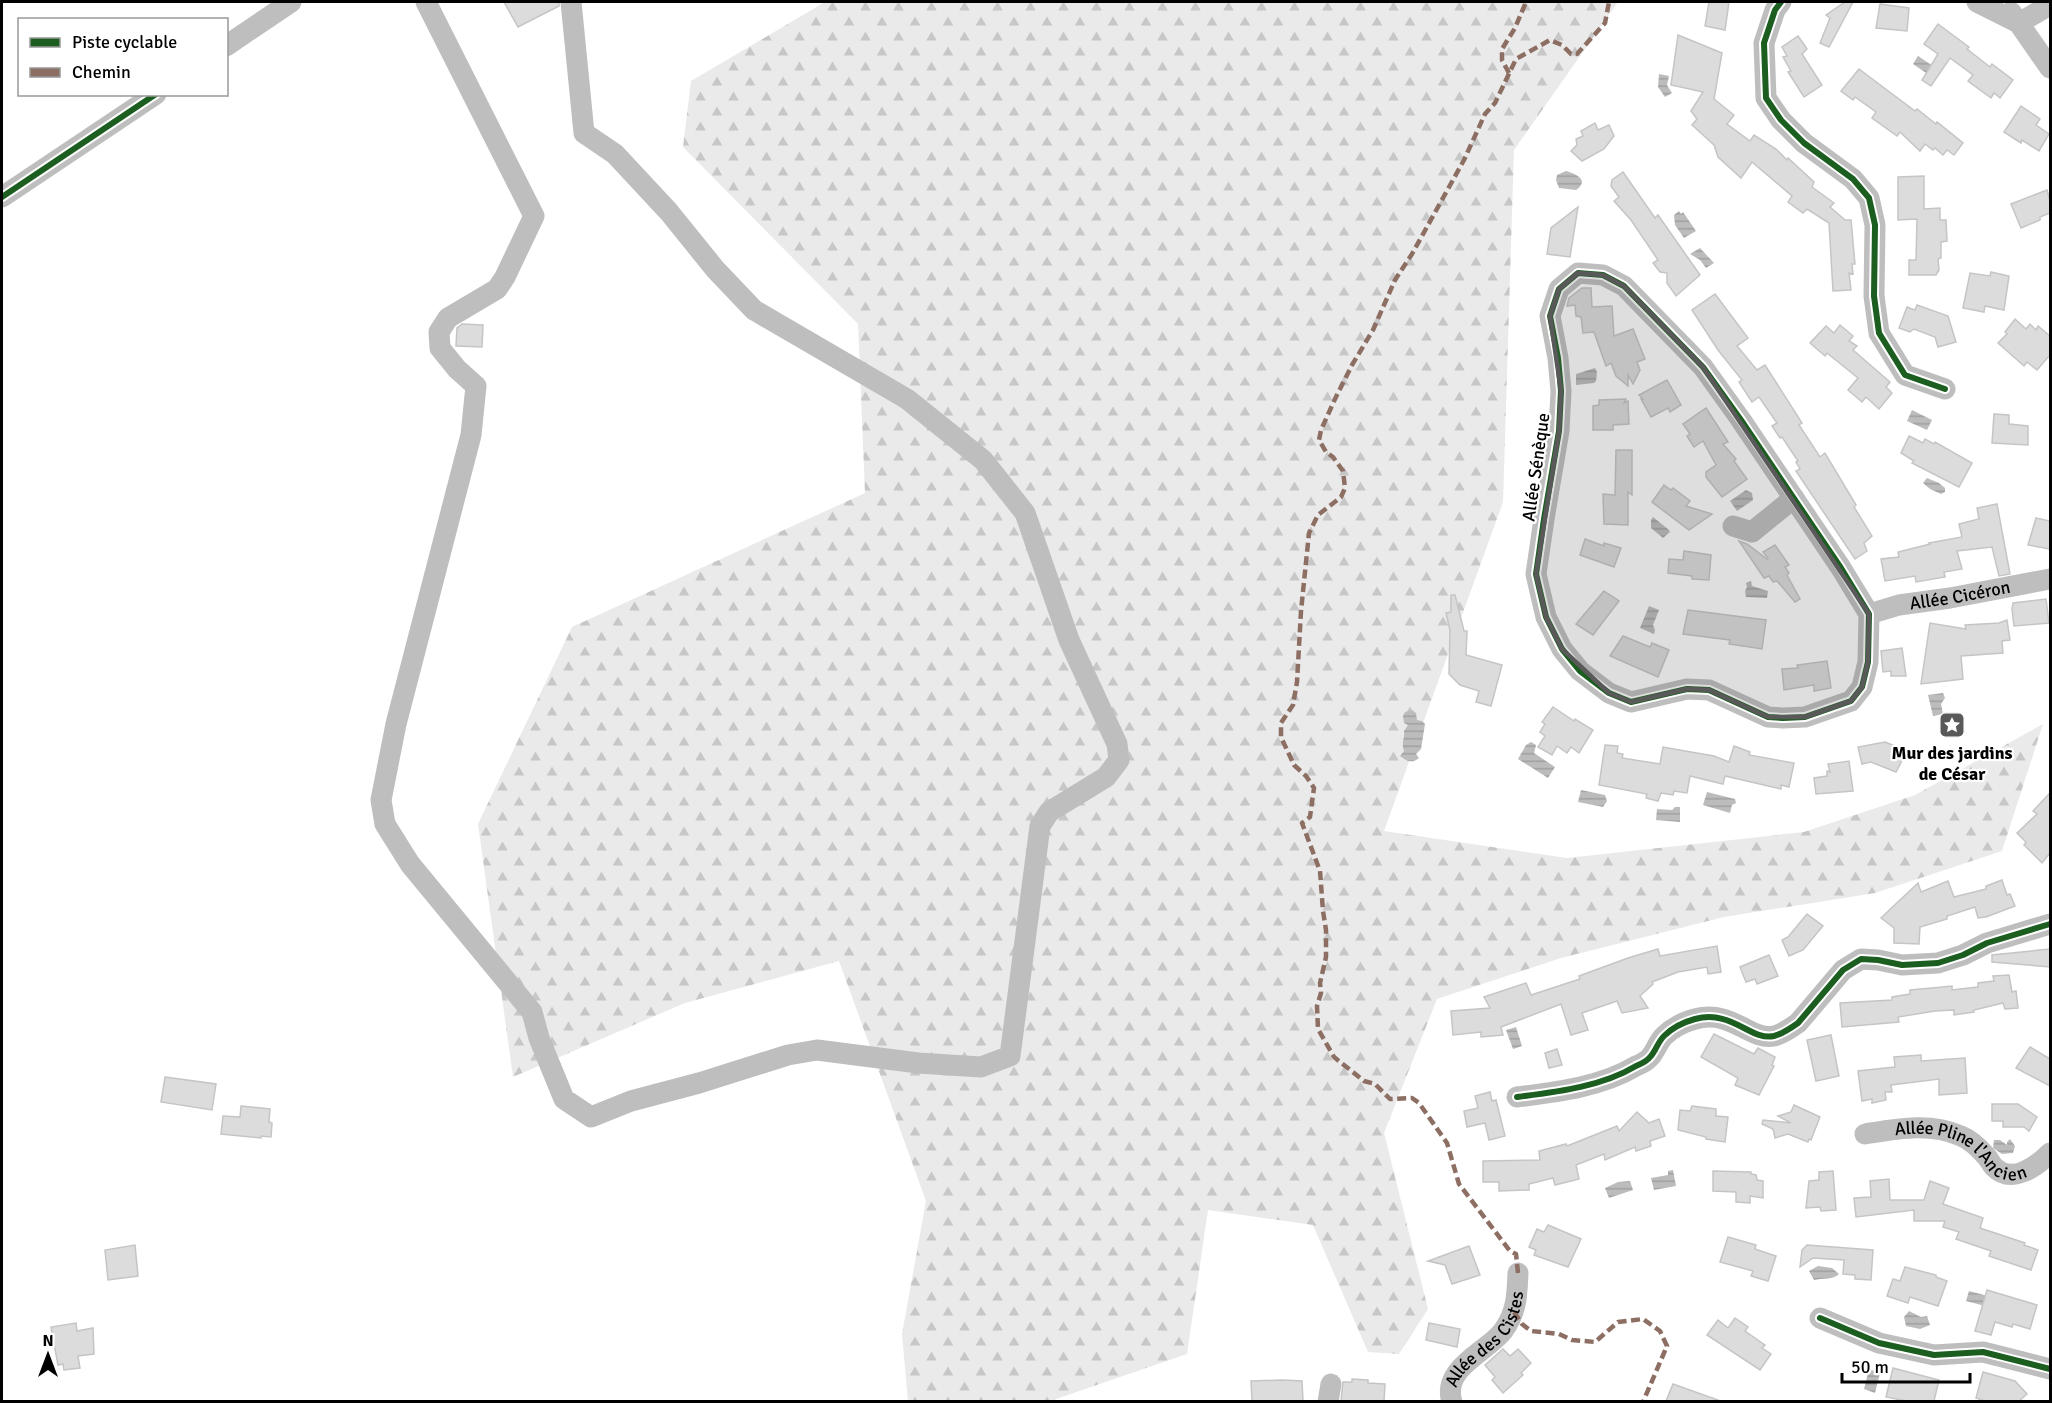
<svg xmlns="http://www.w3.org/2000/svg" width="2052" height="1403" font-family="Signika,sans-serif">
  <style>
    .forest { fill: url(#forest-firs) }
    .water { fill: url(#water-rules) }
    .building { fill: #dcdcdc; stroke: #c5c5c5; stroke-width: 1.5 }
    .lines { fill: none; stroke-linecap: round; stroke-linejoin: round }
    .minor { stroke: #bebebe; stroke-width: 21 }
    .quiet { stroke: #8d6e63; stroke-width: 4.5; stroke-dasharray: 9 4.5; stroke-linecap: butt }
    .cycleway-casing { stroke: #fff; stroke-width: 10 }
    .cycleway { stroke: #1b5e20; stroke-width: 6 }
    .marked { fill: #595959; fill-opacity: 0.2; stroke: #595959; stroke-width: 4.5; stroke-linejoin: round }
    .labels { text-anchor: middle; stroke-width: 4.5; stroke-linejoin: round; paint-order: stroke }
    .street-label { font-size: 18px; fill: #000; stroke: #fff }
    .poi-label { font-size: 18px; font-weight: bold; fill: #000; stroke: #fff }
  </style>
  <defs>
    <pattern id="forest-firs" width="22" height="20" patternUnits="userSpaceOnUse" patternTransform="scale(1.5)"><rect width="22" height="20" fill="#eaeaea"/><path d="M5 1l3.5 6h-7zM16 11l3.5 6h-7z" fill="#c7c7c7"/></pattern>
    <pattern id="water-rules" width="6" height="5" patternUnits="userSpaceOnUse" patternTransform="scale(1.5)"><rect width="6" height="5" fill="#bcbcbc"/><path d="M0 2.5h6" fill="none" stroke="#a0a0a0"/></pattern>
  </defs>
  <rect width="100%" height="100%" fill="#fff"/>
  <path class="forest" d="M825,2h793l-104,148 -11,352 -119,329 183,27 237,-26 111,-37 128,-71 -41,127 -127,42 -151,24 -163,41 -124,41 -53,134 44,176 -29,45 -31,-2 -55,-127 -105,-15 -21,144 -131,45 -1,2h-147l-6,-67 24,-133 -87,-240 -154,42 -172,74 -35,-253 94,-197 293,-134 -7,-169 -175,-177 8,-66z"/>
  <g class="water">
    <path d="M1918,56l15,10 -4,9 -16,-11z"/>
    <path d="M1659,74l10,2 -2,9 5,8 -7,4 -7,-10z"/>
    <path d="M1566,171c10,3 24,9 10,19l-17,-2 -3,-8 1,-5z"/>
    <path d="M1679,211l2,3 2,-2 13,19 -12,7 -9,-13 -1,-10z"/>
    <path d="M1700,248l14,15 -8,5 -6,-8 -10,-6z"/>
    <path d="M1595,368l2,4 -1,9 -2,2 -18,2v-11z"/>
    <path d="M1912,410l20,10 -5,10 -20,-9z"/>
    <path d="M1927,478l12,5 6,5v4l-4,2 -11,-5 -7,-6z"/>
    <path d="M1746,490l6,3 1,7 -16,11 -7,-10z"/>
    <path d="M1653,517l16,13 1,2 -7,6 -12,-10v-8z"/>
    <path d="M1751,581l1,5 16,5 -1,7 -21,-1 -1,-6 2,-4 -1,-4z"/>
    <path d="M1649,606l10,4 -6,15 2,5 -1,4 -14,-6z"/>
    <path d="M1943,693l2,5 -4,6 2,10 -10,2 -5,-21z"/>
    <path d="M1412,710l4,3 1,7 5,1 3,3 -4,25 -5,5 3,4c-7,6 -13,3 -19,-2l4,-5c-3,-8 1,-13 0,-20l4,-6 -4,-2 -1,-7 2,-4z"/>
    <path d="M1531,742l5,3 -2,8 21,14 -7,11 -30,-19 8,-14z"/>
    <path d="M1581,790l24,5 2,6 -4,6 -25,-5z"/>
    <path d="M1707,792l28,7 1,4 -4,2 -2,8 -27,-8z"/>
    <path d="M1675,807h5v15l-24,-2 1,-11 15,1z"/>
    <path d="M1516,1027l6,19 -9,3 -7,-19z"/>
    <path d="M2010,1139l5,7 -2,7 -11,1 -9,-6 1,-8h6l7,5v-3z"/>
    <path d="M1673,1170l3,16 -22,4 -3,-12 17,-3v-4z"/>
    <path d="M1630,1181l3,9 -24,8 -4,-10 13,-6z"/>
    <path d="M1818,1266l14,2 7,6c-6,6 -17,4 -25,6l-5,-9z"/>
    <path d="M1969,1291l19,5 -3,10 -19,-5z"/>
    <path d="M1909,1311l12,6 6,-1 3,9 -10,4 -14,-3 -2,-9z"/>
    <path d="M1869,1369l11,4 -5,20 -11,-4z"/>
  </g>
  <g class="building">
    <path d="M504,2h55v4l-41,21z"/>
    <path d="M1709,2h20l-4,28 -20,-4z"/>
    <path d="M1845,2h8l-24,45 -9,-4 10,-25 -4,-3z"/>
    <path d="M1880,4l29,4 -2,23 -31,-3z"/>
    <path d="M1938,24l31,23 -2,2 23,18 2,-3 21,16 -13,18 -6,-5 -3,5 -23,-17 5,-6 -23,-17 -19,28 -9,-6 16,-26 -14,-10z"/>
    <path d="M1678,35l44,18 -8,46 20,16 -7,9 23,17 4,-6 22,14 11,11 1,-2 26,24 -2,5 22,16 -4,4 15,13h6l4,44h-3l1,10 -4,-1 2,17 -18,1 -4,-68 -22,-14 -4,4 -15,-11 4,-6 -40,-34 -11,16 -23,-21 -4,-12 -22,-20 5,-6 -6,-8 12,-19 -32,-7z"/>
    <path d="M1798,36l9,13 -5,5 20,31 -18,12 -16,-25 3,-1 -8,-14 4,-1 -5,-9z"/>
    <path d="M1859,69l56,42 2,-2 19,15 1,-2 26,21 -9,12 -7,-5 -4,5 -8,-7 -2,2 -8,-6 -5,7 -20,-19 -3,4 -25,-18 4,-6 -21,-15 -2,3 -12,-9z"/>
    <path d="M2021,106l19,13 -4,6 13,9 -10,17 -17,-11 -1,3 -17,-11z"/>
    <path d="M1595,123l3,7 11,-5 5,11 -10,13 -22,12 -11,-10 6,-6 -1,-6 7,-3 -2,-5z"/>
    <path d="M1623,172l32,46 3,-3 42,60 -24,21 -9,-13v-10l-7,-1 -7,-9 5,-3 -27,-40 -17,-19 5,-4 -8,-11 1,-6z"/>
    <path d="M1924,176v33l16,-1v12h6l1,21 -6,1v16l-3,1 1,11 -3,5h-27v-15h7l1,-41 -19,1v-43z"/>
    <path d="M2047,190l3,10v13l-10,4v3l-19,8 -10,-24z"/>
    <path d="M1578,207l-8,50 -23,-3 4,-26z"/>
    <path d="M1991,272l18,4 -5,34 -19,-4 -1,6 -21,-4 7,-35 20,3z"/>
    <path d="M1582,288h9l1,19 20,-1 2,30 19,-7 12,30 -8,3 3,8 -7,14 -5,-9v11l-12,-10 -5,-13 -5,3 -12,-34 -11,1 -2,-16 -5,-1 -1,-11 -8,1 2,-8z"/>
    <path d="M1715,294l33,44 -11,8 20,24 8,-5 37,58 -3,2 21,32 5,-4 31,52 -2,2 18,29 -8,7 3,8 -12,8 -59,-88 4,-2 -4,-7 2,-1 -16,-24 -2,1 -8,-12 5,-3 -18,-26 -7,5 -13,-20 3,-2 -24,-30 -26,-40z"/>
    <path d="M1917,305l31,11 8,26 -18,5 -3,-10 -21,-8 -4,3 -11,-4 8,-21 8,3z"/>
    <path d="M2015,319l11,10 4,-5 6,6 2,-4 12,10v19l-13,15 -10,-8 -3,4 -26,-23 9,-9 -2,-2z"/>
    <path d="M462,324l21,1 -1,22 -26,-1 1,-18z"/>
    <path d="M1840,325l13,11 -4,5 8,5 -4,4 37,32 -4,5 6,6 -13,16 -13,-12 -4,5 -14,-12 10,-12 -31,-25 -2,3 -15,-13 16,-17 8,7z"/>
    <path d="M1667,380l14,25 -11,7 -2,-4 -17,9 -10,-18h2l-4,-4z"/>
    <path d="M1626,399l-2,4 4,-2 1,23 -16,1v5h-20v-24l6,-1v-5z"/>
    <path d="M1706,408l22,34 -5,2 13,15 -2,2 13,18 -25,18 -16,-20v-5l10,-7 -13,-24 -9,6 -7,-11 3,-2 -7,-10z"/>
    <path d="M1994,414l15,1v9l19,2v19l-36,-2z"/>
    <path d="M1909,436l14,7 2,-4 9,5 1,-2 37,21 -13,24 -47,-24 2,-2 -13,-8z"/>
    <path d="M1616,450h16v45l-4,-3v33l-24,-1 -1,-30 12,1z"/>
    <path d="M1664,485l7,5 2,-2 17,13 -4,5 26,8 -23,16 -37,-28z"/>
    <path d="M1997,504l13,70 -11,2 -7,-29 -35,4 5,18 -18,3 1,5 -29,5 -1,-6 -30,5 -4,-22 18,-2 -1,-5 32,-8 -1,-1 33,-6 -3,-13 20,-5 -2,-11z"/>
    <path d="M2036,518l14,3v28l-22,-4z"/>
    <path d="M1585,539l19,7v-3l17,5 -7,19 -34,-12z"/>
    <path d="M1739,541l8,3 20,15 1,-1 -5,-6 12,-7 14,20 -4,2 4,6 -2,2 13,24 -5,3 -18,-21 -4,1 -4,-6 -5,2z"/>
    <path d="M1684,551l27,4 -2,25 -17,-1v-3l-24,-3 1,-14 14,1z"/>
    <path d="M1604,591l15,10 -26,34 -17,-11z"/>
    <path d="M1451,595h4l9,36h3l-1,24 36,10 -11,41 -15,-4 3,-11 -19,-6 -11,-11 1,-44 -4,-17 5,-1z"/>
    <path d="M2046,599l3,24 -35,3 -2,-17 1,-6z"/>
    <path d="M1688,610l78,10 -4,29 -33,-5 1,-4 -47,-6z"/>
    <path d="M2007,620l3,20 -8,1 1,12 -42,3 2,23 -42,5 9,-61 36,6 -1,-4 34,-2z"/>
    <path d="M1623,636l27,11 2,-4 17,7 -11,27 -48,-21z"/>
    <path d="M1902,648l4,28h-15v-5l-8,1 -2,-21z"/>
    <path d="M1827,661l4,27 -17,3v-6l-30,5 -2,-21 16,-1 -1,-3z"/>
    <path d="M1553,707l21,14 1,-2 18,11 -14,23 -8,-6 -4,6 -10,-7 -5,9 -14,-8 7,-11 -5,-4 5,-8 -3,-2z"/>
    <path d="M1885,742l22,9 -11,21 -25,-10 -9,2 -4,-17z"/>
    <path d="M1605,745l13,1 -1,7 6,1 -1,4 38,6 3,-17 51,9 15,6 5,-16 16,6 -1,3 45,8 -5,24 -8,-2v4l-56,-13 -2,8 -33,-8 -3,17 -13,-2 -1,4 -12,-2 -3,8 -12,-3 1,-4 -48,-9z"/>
    <path d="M1849,761l4,30 -37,3 -2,-16 13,-2v-5l3,1 -2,-8z"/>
    <path d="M2050,793v60l-8,10 -18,-18 2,-3 -9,-9 20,-19 -4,-3z"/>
    <path d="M2002,880l5,15 3,-1 5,12 -29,11 -8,1 -3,-11 -28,9v3l-27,8 -1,17 -25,-1v-15l-13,-10 37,-35 3,9 27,-11 6,16 32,-8v-3z"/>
    <path d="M1807,914l16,12 -20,24 -14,6 -7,-16 6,-3z"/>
    <path d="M1717,946l4,26 -13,2 -1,-7 -29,5 -26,10 1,2 -13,12 8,12 -26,5 -5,-12 -35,12 6,17 -17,5 -10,-31 -60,23 2,8 -22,2v-5l-28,3 -2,-24 39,-3 -6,-11 42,-14 5,12 49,-16 -1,-3 49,-18 30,-9 2,7z"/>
    <path d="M2050,949v18l-58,-5v-7z"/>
    <path d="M1769,955l9,21 -21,8 -2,-5 -9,3 -6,-15z"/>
    <path d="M2009,975l3,17 4,-1 2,17 -13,1 -2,-6 -29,7v2l-20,3v-5l-19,1 -37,6 1,5 -57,5 -2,-24 52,-3v-3l18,-3v-4l22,-2 20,-2v4l26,-3v-4l16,-2 -1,-5z"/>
    <path d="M1714,1034l40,20 4,-6 17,9 -3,8 2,1 -15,29 -24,-10 3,-7 -37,-21z"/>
    <path d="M1831,1035l8,41 -23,5 -9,-41z"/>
    <path d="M2030,1047l20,12v27l-34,-18z"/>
    <path d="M1557,1049l5,16 -13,3 -4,-15z"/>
    <path d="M1921,1055v6l44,-3 2,35 -28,2v-16l-48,6 1,7h-7l1,8 -14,3v-4l-10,2 -4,-30 37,-4 -1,-10z"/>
    <path d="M165,1077l51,7 -4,26 -51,-8z"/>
    <path d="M1490,1092l2,9 4,-1 9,36 -16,4 -4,-17 -18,4 -3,-16 14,-3 -3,-12z"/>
    <path d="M1992,1104h26l19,13 -8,14 -5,-4h-21v-6h-11z"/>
    <path d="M1794,1105l26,12 -9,23 -2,-1 -1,3 -20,-8 -13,4 -2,-9 -11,-5 1,-4 28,3 -13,-7 13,-4z"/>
    <path d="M241,1106l29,3 -1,13 3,1 -1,14 -10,-1v2l-40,-4 2,-18 17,1z"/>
    <path d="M1692,1106l24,3v7l12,1 -3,25 -19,-3v-2l-28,-7 2,-20 10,1z"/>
    <path d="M1637,1112l12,11 10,-4 6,17 -15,5 1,5 -15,5 -1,-4 -30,13 -1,-6 -28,11 3,14 -24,6 -2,-7 -24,6v6l-30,1v-9h-16v-21l57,-1 -1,-9 27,-7 1,2 50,-20 2,5z"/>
    <path d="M1713,1171l38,1v2l5,1 1,5 6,1v17l-13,-2v7l-14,-1v-10l-23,-1z"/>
    <path d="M1833,1171l3,39 -15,1 -1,-4 -14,1 3,-27 10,-1v-8z"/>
    <path d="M1889,1179l1,21h34l6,-19 19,7 -6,16 40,14 -3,10 45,15 -1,2 14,5 -7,20 -42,-14 2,-5 -35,-12 3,-7 -16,-5 2,-6h-31v-11l-58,7 -2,-19 17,-1 -1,-16z"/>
    <path d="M1548,1225l33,14 -13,28 -34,-12 2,-5 -7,-3 8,-18 7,3z"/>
    <path d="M1728,1237l28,8 -1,4 21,7 -8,25 -17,-5 2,-5 -33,-9z"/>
    <path d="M135,1245l3,31 -30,4 -3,-30z"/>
    <path d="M1807,1245l66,5 -2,30 -16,-1v-4l-12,-1 1,-14 -31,-2 -13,9 2,-17z"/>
    <path d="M1469,1246l11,29 -28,9 -7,-19 -17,-4z"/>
    <path d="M1905,1267l31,8v2l11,4 -9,25 -28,-9 -2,6 -21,-7 6,-17 7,2z"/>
    <path d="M1987,1290l50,15 -7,24 -17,-5 -1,3 -17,-5 -4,13 -16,-4z"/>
    <path d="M1735,1318l13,9 -3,4 20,14 -3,3 9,6 -11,16 -53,-35 11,-15 10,8z"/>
    <path d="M76,1323l1,8 16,-3 1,26 -16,2 2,12 -16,2 -1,-6 -5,1 -7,-38z"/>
    <path d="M1429,1323l31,6 -3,18 -31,-7z"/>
    <path d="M1503,1349l7,7 8,-7 13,14 -10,10 2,2 -20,18 -11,-13 3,-3 -10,-12z"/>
    <path d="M1893,1368l46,12 -5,21h-28l-20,-4z"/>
    <path d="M1983,1372l32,9 12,13 -8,7h-34l-9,-3z"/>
    <path d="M1352,1379l16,1v3l17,1 -1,17h-43l2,-19h9z"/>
    <path d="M1282,1380l20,1 1,20h-51l-1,-20z"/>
    <path d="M1673,1384l45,16 -1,1h-51z"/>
  </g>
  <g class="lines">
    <g class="minor">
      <path d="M426,2l108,214 -29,61 -8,12 -49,29 -9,14 1,16 17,21 19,17 -5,49 -75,289 -15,76 4,24 25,40 122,148 7,26 25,61 27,18 40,-16 68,-18 89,-28 29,-5 101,13 63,4 29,-11 30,-230 9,-14 57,-35 13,-17 -2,-16 -48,-104 -44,-127 -42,-53 -76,-61 -153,-89 -39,-41 -46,-57 -54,-58 -31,-21 -13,-131"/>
      <path d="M1781,2l-6,8 -11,33 2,55 15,22 23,23 49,36 16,19 6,27 -1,71 5,37 26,42 40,14"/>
      <path d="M1977,2l42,21 24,-14 5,-7"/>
      <path d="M2011,12l39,56"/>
      <path d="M226,46l65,-44"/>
      <path d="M2,197l154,-103"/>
      <path d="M1578,273l25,2 21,11 79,81 38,53 100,148 28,46 -1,48 -6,25 -11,14 -46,16 -22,1 -15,-1 -59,-27 -22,-1 -56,13 -22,-9 -29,-22 -18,-22 -16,-32 -10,-43 8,-55 15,-88 2,-40 -3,-33 -8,-42 9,-27z"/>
      <path d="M1733,526l19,6 42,-34"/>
      <path id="s1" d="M1869,614l30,-9 51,-7 100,-19"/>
      <path d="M1517,1097c39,-5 84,-10 119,-31 5,-2 12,-6 15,-10 5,-6 7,-14 13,-20 8,-8 20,-14 31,-17 37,-10 55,22 79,17 8,-2 17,-8 24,-13l45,-53 18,-11 17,1 24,5 36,-2 25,-8 24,-12 63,-19"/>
      <path id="s2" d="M1865,1134c31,-5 65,-12 96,2 10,4 18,12 25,20 3,3 5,8 8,11 18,18 43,-1 56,-14"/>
      <path d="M1820,1318l59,25 55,12 49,-3 67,17"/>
      <path d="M1328,1402l3,-18"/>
      <path id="s3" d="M1452,1402c-11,-34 35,-50 51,-71 14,-19 14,-36 15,-58"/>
    </g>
    <g class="quiet">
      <path d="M1509,73l-7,-13v-11l13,-21 11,-26"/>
      <path d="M1518,1273l-2,-19 -6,-3 -51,-67 -12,-41 -28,-40 -7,-5 -22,1 -15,-15 -11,-3 -30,-24 -16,-28 -1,-23 4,-13 -1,-10 6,-26v-27l-3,-19 -3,-40 -18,-48 8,-6 4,-29 -8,-12 -12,-11 -13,-28v-14l12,-18 4,-23 4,-71 8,-78 9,-18 23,-18 4,-9 -2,-17 -10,-14 -7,-5 -7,-12 2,-10 14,-31 17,-34 21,-35 22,-50 17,-26 52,-94 21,-46 10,-11 21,-44 34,-19 12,5 9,9h6l28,-31 4,-21"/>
      <path d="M1514,1312l8,12 9,7 28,3 13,6 23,2 23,-20 25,-3 17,12 7,15 -24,56"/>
    </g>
    <g class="cycleway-casing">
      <g id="cycleway">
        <path d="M1781,2l-6,8 -11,33 2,55 15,22 23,23 49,36 16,19 6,27 -1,71 5,37 26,42 40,14"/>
        <path d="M2,197l154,-103"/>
        <path d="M1578,273l25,2 21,11 79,81 38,53 100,148 28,46 -1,48 -6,25 -11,14 -46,16 -22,1 -15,-1 -59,-27 -22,-1 -56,13 -22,-9 -29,-22 -18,-22 -16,-32 -10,-43 8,-55 15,-88 2,-40 -3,-33 -8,-42 9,-27z"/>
        <path d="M1517,1097c39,-5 84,-10 119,-31 5,-2 12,-6 15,-10 5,-6 7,-14 13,-20 8,-8 20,-14 31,-17 37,-10 55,22 79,17 8,-2 17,-8 24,-13l45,-53 18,-11 17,1 24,5 36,-2 25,-8 24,-12 63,-19"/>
        <path d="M1820,1318l59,25 55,12 49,-3 67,17"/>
      </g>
    </g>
    <use href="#cycleway" class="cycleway"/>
  </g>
  <path class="marked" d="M1578,273l25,2 21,11 79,81 166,247 -1,48 -6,25 -11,14 -46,16h-37l-59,-27 -22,-1 -56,13 -22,-9 -47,-44 -16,-32 -10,-43 23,-143 2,-40 -11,-75 9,-27z"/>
  <defs>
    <g id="sight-square" transform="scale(1.35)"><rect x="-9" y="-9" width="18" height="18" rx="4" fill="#595959" stroke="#fff"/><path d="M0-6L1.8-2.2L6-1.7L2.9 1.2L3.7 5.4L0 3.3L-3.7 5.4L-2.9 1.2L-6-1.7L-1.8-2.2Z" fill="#fff"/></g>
  </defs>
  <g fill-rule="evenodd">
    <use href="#sight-square" x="1952" y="725"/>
  </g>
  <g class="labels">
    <g class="street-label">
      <text transform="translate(1536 467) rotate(-82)" y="6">Allée Sénèque</text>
      <text dy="6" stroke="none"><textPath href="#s1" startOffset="93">Allée Cicéron</textPath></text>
      <text dy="6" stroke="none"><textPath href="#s2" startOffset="104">Allée Pline l'Ancien</textPath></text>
      <text dy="6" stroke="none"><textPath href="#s3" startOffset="76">Allée des Cistes</textPath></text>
    </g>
    <g class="poi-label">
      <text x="1952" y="759">Mur des jardins<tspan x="1952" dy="21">de César</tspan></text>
    </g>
  </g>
  <rect width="2052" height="1403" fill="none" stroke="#000000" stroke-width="6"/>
  <rect x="18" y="18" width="210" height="78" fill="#ffffff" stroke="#999999" stroke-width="1.5"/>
  <rect x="30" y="38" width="30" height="9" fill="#1b5e20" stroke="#999999" stroke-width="1.5"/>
  <text x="72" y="48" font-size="18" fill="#000000">Piste cyclable</text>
  <rect x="30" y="68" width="30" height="9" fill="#8d6e63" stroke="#999999" stroke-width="1.5"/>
  <text x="72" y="78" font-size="18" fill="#000000">Chemin</text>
  <g transform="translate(48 1355)" stroke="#ffffff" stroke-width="4.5" paint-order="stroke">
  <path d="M0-4.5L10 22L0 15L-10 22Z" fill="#000000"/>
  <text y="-9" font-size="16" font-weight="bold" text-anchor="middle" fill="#000000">N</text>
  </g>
  <path d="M1842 1373v9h128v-9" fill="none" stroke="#000000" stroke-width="3"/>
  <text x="1851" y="1373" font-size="18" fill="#000000" stroke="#ffffff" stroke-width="4.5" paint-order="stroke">50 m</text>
</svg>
